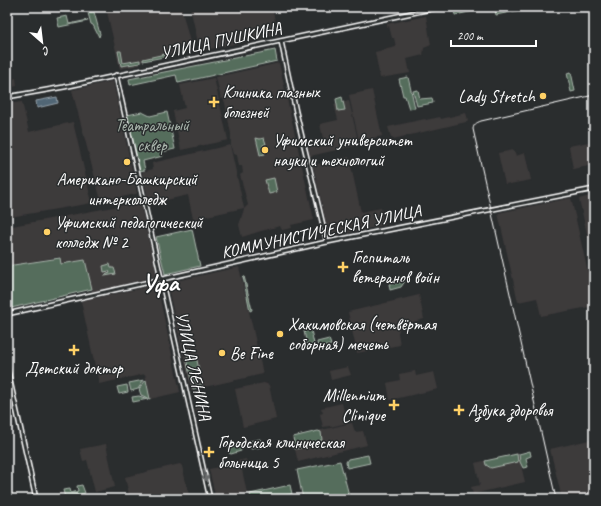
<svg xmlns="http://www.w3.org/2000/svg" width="601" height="506" font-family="Caveat,sans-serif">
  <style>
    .built { fill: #3e3a3b }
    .green { fill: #556d5b; stroke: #aab6ad }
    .water { fill: #516675; stroke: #97a3ac }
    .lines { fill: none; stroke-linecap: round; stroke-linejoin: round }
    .secondary-casing { stroke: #fff; stroke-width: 6 }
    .secondary { stroke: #2a2d2e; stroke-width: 3 }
    .tram { stroke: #fff; stroke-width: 1 }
    .oneway { stroke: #6a6c6d }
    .poi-dot { fill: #ffd166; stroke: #2a2d2e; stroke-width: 1.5 }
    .labels { text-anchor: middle; stroke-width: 3; stroke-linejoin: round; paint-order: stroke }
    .street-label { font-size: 17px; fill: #fff; stroke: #2a2d2e }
    .poi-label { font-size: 17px; fill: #fff; stroke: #2a2d2e; text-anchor: start }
    .park-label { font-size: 17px; fill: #aab6ad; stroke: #2a2d2e }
    .town-label { font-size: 25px; font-weight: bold; fill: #fff; stroke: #2a2d2e }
  </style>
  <rect width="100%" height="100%" fill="#2a2d2e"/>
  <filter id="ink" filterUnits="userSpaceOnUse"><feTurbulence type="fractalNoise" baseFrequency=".025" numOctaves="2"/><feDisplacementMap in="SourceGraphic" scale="8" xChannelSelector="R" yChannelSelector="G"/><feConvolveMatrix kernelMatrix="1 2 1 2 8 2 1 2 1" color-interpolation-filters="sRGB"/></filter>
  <g filter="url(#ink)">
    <g class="built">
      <path d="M106,7h75l11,43 -52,12v3l-20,4z"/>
      <path d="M190,7h82l6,28 -78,16z"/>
      <path d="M426,16l5,29 -7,3 -1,7 -16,4 3,14 -30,5 -5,-26 21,-5 -2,-9h-2l-3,-12 -2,1v-3z"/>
      <path d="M279,63l35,157 -23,5 1,3 -10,2 -2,-4 -19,5 -19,6 -3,-12 5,-16 4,-4 -8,-30 3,-2 -1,-7h-3l-2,-11 -4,-1 -2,-8v-12l-6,-31 -2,-5 -2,1 -5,-22z"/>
      <path d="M7,67l3,13 6,-2 1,8 -10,2z"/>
      <path d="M214,78l14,62 -47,10 -8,-39 12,-3 -5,-23z"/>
      <path d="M113,81l24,112 -1,1 -35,7 -29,-111z"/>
      <path d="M372,90l10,46 -23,5 -10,-46z"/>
      <path d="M349,101l10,44 -49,11 -2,-9 16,-4 -4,-19 18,-4 -4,-16z"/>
      <path d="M22,102l7,30 44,-10 19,81 -82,14 -3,-11v-102z"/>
      <path d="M466,113l2,7 -2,2 -73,17 -2,-2 -3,-10 37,-8 1,1 14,-3 1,2z"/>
      <path d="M594,141v24l-21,4 -4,-23z"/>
      <path d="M230,145l14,63 -51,11 -5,-24 -39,9 -7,-32 11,-3 -1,-6z"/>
      <path d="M514,150l2,6 9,-3 6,27 -21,4v-1l-5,1 -7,-31z"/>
      <path d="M349,157l12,55 20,-4 4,17 -56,12 -16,-72z"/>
      <path d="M594,195v42l-6,1 -9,-39z"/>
      <path d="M571,198l23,101v7l-53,10 -4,-18 -19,4 -20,-89z"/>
      <path d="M140,202l17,74 -65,16 -8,-32 -23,4 -2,-7 -52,9v-39z"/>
      <path d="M239,267l24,107 -72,16 -24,-107z"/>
      <path d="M157,285l23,107 -30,7 -5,-25 -46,10 -18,-83z"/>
      <path d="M419,295l5,24 -19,5 -5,2 -2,7 2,12 -43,8 -9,-41z"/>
      <path d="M348,367l3,8 -20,5 -2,-9z"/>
      <path d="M415,371l1,5 18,-4 4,17 -48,11 -3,-17 13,-3 -1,-6z"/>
      <path d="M264,383l5,2 7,34 -33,8 -8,-38z"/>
      <path d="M342,403l5,20 -17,4v-1l-7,1 -3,-13 3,-1 -2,-5z"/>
      <path d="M203,404l2,8 -9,2 -1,-8z"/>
      <path d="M352,423l3,9 8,-1 4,14 -69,17 -6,-25z"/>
      <path d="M594,439v60h-32l-12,-50z"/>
      <path d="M106,444l9,43 -20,5 -8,-32 -4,1 -3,-12z"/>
      <path d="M518,453l7,29 -52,12 -2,-7 9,-2 -5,-22z"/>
      <path d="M246,459l2,9 -6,2 5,23 -31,6 -7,-30 10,-2v-2z"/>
      <path d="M180,464l2,2 8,33h-60l-5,-22z"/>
    </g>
    <g class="green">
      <path d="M467,7h21v1l-33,7 -1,-5z"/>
      <path d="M516,7h19l-39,8 -1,-4z"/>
      <path d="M94,12l6,22 -1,3 -6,-12 -2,-1 -3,-11z"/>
      <path d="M67,16l2,8 19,-4v1l-29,6 -2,-9z"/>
      <path d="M275,50l2,11 -99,22 -2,-8 -46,10 -1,-6z"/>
      <path d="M118,51h3l2,12 17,-3v3l-19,3z"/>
      <path d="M165,54l-1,3 -21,4v-2z"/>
      <path d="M571,72l4,19 -4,1 -4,-19z"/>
      <path d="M408,77l7,31 -6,1 -4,-13h-2l-4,-17z"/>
      <path d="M418,90l2,9 12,-1 1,5 -16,3 -4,-15z"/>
      <path d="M342,97l3,13 -7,1 -2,-12z"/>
      <path d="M142,112l8,4 17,-4 8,37 -13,3 1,4 -20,5 2,9 -6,1 -12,-56z"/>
      <path d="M256,138l4,1 4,-1 2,6 -3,1 2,9 -5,1z"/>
      <path d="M274,178l3,14 -8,2 -4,-14z"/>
      <path d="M192,229l8,37 -35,8 -9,-37z"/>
      <path d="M60,258l1,6 24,-4 7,29 -85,20v-43z"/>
      <path d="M110,264l1,4h3l2,6 -11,2v-1l5,-2 -1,-2 -5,1 -1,-6z"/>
      <path d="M244,276l8,34 -2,1 -7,-34z"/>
      <path d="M405,281l-4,6 -11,3 -1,-6z"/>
      <path d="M311,330l3,14 -7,1 -3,-14z"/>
      <path d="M329,339l2,6 -13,3 -1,-6z"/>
      <path d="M196,356l4,18 -6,1 2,10 6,-1 1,3 -10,2 -7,-31z"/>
      <path d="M144,380l-6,9 -7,2 -2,-8z"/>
      <path d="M146,380l4,19 -9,-4 -2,-6z"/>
      <path d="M127,385l1,7 -9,2 -2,-7z"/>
      <path d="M139,396l9,3 -15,3 -1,-5z"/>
      <path d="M318,431l3,1 1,8 -3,1v3l-24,5 -2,-12z"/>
      <path d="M260,439l2,8 -11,2 -2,-8z"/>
      <path d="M239,445h2v6l-10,3 -2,-1v-6z"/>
      <path d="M530,451l1,5 -5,2 2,9 -5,1 -3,-6 -1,-8z"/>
      <path d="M517,454l1,8 -27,6 -5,-3 -1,-4z"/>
      <path d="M368,455l2,8 -23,5 -1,-6 2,-3z"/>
      <path d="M340,461l10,38h-47l-6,-29z"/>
      <path d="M82,485l3,8 -20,5 -2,-8 7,-1 1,4 7,-2 -1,-5z"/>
      <path d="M290,485l2,9 -22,5h-19l-1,-5z"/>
    </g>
    <path class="water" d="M57,97l1,6 -21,5 -1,-7z"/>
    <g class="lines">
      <g class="secondary-casing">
        <g id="secondary">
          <path d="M281,41l15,71 31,130"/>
          <path d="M116,75l94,424"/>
          <path d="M7,97l57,-10 376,-80"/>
          <path d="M7,314l320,-72 267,-53"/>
          <path d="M7,367l29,132"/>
        </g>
      </g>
      <use href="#secondary" class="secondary"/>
      <path class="tram" d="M556,499l-83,-370c1,-5 3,-6 8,-8l113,-26"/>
    </g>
    <defs><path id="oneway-shaft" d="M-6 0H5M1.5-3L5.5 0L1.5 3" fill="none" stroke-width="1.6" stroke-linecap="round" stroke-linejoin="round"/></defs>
    <use class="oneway" href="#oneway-shaft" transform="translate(205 475) rotate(78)"/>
  </g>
  <g class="poi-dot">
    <circle cx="543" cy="96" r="4"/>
    <path d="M212 96h4v4h4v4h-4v4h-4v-4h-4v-4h4z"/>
    <circle cx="265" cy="150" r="4"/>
    <circle cx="127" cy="162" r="4"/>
    <circle cx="47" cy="232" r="4"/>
    <path d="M341 261h4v4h4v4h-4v4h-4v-4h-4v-4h4z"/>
    <circle cx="280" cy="334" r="4"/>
    <path d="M72 344h4v4h4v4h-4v4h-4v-4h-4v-4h4z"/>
    <circle cx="222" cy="353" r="4"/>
    <path d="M392 399h4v4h4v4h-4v4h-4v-4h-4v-4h4z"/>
    <path d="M457 404h4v4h4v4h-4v4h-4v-4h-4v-4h4z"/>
    <path d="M207 446h4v4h4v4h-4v4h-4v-4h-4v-4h4z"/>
  </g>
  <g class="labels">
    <g class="street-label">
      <text transform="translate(221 40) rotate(-12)" y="6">УЛИЦА ПУШКИНА</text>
      <text transform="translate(321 231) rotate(-12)" y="6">КОММУНИСТИЧЕСКАЯ УЛИЦА</text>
      <text transform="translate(194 366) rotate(77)" y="6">УЛИЦА ЛЕНИНА</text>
    </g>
    <g class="poi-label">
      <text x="223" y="98">Клиника глазных<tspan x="223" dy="20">болезней</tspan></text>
      <text x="535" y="102" text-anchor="end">Lady Stretch</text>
      <text x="273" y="146">Уфимский университет<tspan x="273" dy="20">науки и технологий</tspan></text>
      <text x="127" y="185" text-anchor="middle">Американо-Башкирский<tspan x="127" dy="20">интерколледж</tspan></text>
      <text x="55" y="228">Уфимский педагогический<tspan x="55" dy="20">колледж № 2</tspan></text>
      <text x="352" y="263">Госпиталь<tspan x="352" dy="20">ветеранов войн</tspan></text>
      <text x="288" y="330">Хакимовская (четвёртая<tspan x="288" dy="20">соборная) мечеть</tspan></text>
      <text x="230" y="359">Be Fine</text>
      <text x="74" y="374" text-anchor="middle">Детский доктор</text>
      <text x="385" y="401" text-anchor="end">Millennium<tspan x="385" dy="20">Clinique</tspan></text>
      <text x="468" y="416">Азбука здоровья</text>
      <text x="218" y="448">Городская клиническая<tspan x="218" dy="20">больница 5</tspan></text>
    </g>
    <g class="park-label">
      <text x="152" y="131">Театральный<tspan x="152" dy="20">сквер</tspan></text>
    </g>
    <g class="town-label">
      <text x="160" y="291">Уфа</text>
    </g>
  </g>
  <rect width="601" height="506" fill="none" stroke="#2a2d2e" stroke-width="24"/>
  <rect x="12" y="12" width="577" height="482" fill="none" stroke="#fff" stroke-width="1.5" filter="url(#ink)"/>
  <g transform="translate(42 42) rotate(152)" stroke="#2a2d2e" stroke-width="3" paint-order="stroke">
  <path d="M0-3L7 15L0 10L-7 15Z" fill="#ffffff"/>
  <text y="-6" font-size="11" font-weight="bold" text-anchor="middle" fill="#ffffff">С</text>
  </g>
  <path d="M451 40v6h85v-6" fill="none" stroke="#ffffff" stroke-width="2"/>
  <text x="457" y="40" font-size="12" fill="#ffffff" stroke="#2a2d2e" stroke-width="3" paint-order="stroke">200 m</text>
</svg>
